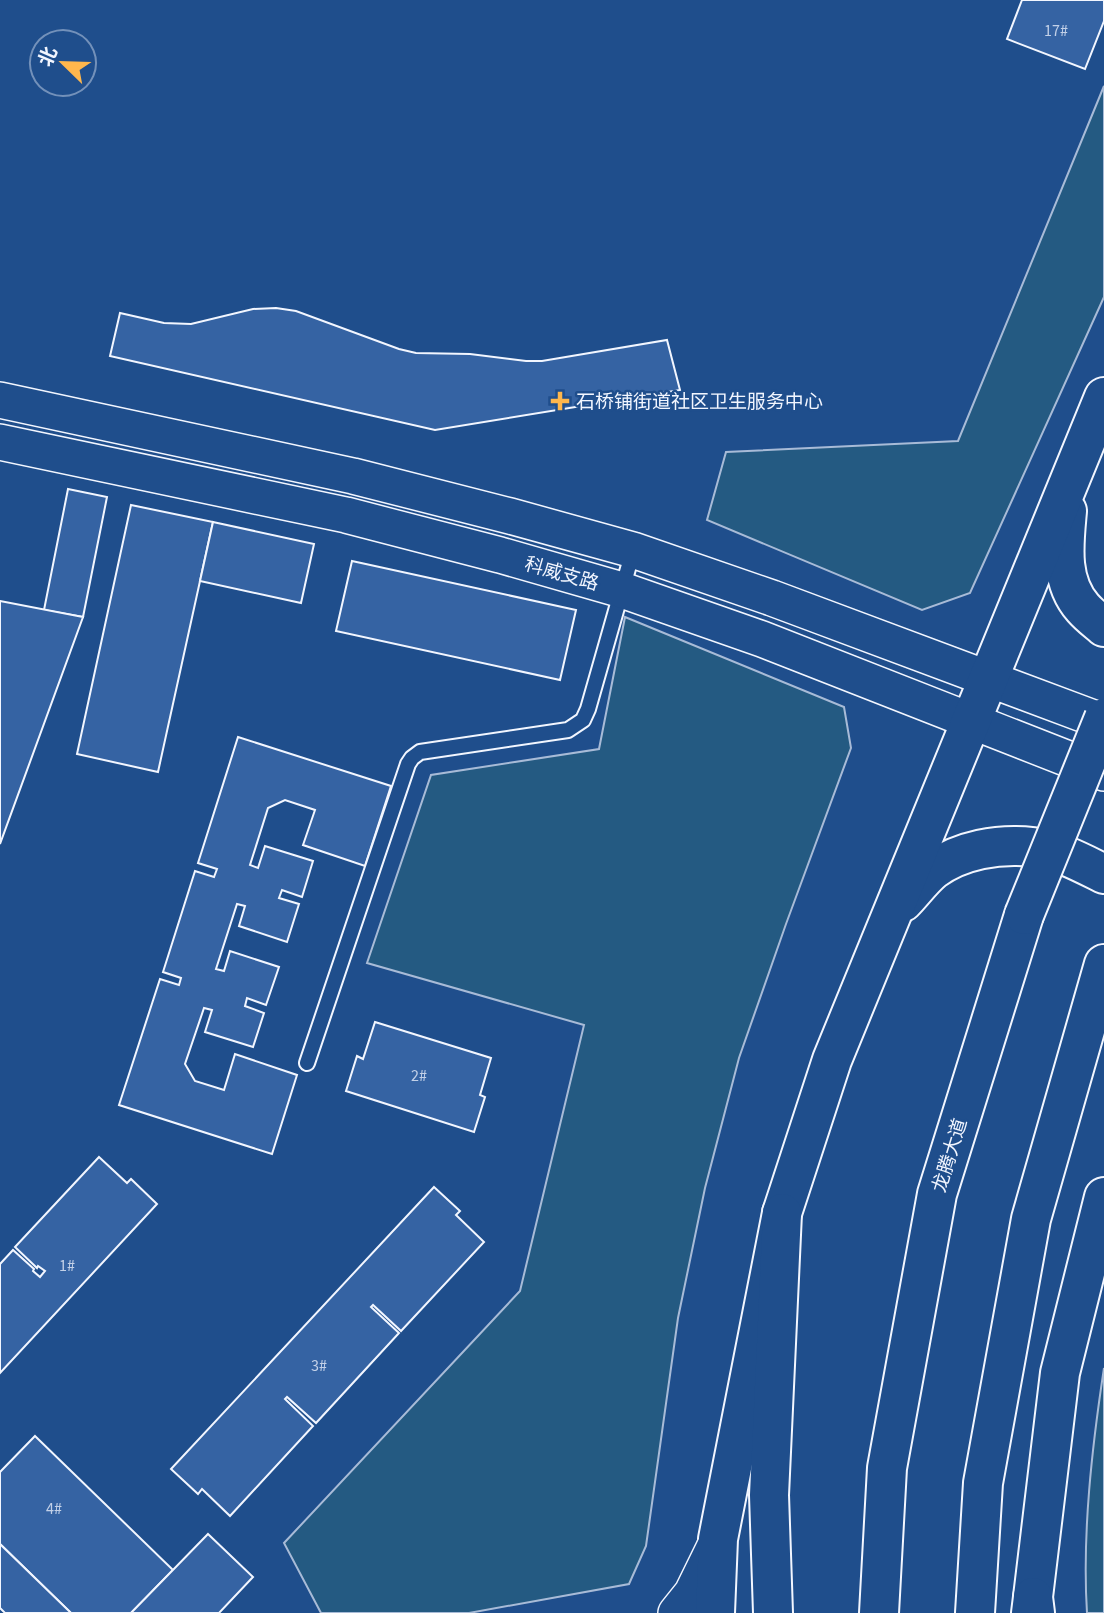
<svg xmlns="http://www.w3.org/2000/svg" width="1104" height="1613" font-family="'Source Sans 3','Noto Sans SC',sans-serif">
  <style>
    .green { fill: #245a82; stroke: #a8bbd7; stroke-width: 2 }
    .building { fill: #3563a3; stroke: #f2f6ff; stroke-width: 2 }
    .lines { fill: none; stroke-linecap: round; stroke-linejoin: round }
    .service-casing { stroke: #f2f6ff; stroke-width: 18 }
    .tertiary-casing { stroke: #f2f6ff; stroke-width: 38 }
    .secondary-casing { stroke: #f2f6ff; stroke-width: 42 }
    .trunk-casing { stroke: #f2f6ff; stroke-width: 42 }
    .service { stroke: #1f4e8c; stroke-width: 14 }
    .tertiary { stroke: #1f4e8c; stroke-width: 35 }
    .secondary { stroke: #1f4e8c; stroke-width: 38 }
    .trunk { stroke: #1f4e8c; stroke-width: 38 }
    .trunk-bridge-casing { stroke: #f2f6ff; stroke-width: 42; stroke-linecap: butt }
    .trunk-bridge { stroke: #1f4e8c; stroke-width: 38 }
    .poi-dot { fill: #ffb74d; stroke: #1f4e8c; stroke-width: 2.5 }
    .labels { text-anchor: middle; stroke-width: 5; stroke-linejoin: round; paint-order: stroke }
    .number-label { font-size: 16px; fill: #c3d1e8 }
    .poi-label { font-size: 19px; fill: #f2f6ff; stroke: #1f4e8c; text-anchor: start }
    .street-label { font-size: 19px; fill: #f2f6ff; stroke: #1f4e8c }
  </style>
  <rect width="100%" height="100%" fill="#1f4e8c"/>
  <g class="green">
    <path d="M1104,86v211l-134,296 -48,17 -215,-90 19,-68 232,-11z"/>
    <path d="M625,617l219,90 7,41 -65,176 -47,134 -34,130 -27,130 -32,228 -17,38 -160,29h-148l-37,-70 236,-252 64,-266 -217,-62 64,-188 168,-26z"/>
    <path d="M1104,1368v245h-17c-5,-79 5,-166 17,-245z"/>
  </g>
  <g class="building">
    <path d="M1022,0h82v21l-19,48 -78,-30z"/>
    <path d="M276,308l20,3 103,38 17,4 54,1 56,7h16l125,-21 13,50 -245,40 -325,-74 10,-43 44,10 27,1 62,-15z"/>
    <path d="M68,489l39,8 -24,120 -39,-7z"/>
    <path d="M131,505l82,17 -55,250 -81,-18z"/>
    <path d="M213,522l101,22 -13,59 -101,-22z"/>
    <path d="M352,561l224,49 -16,70 -224,-49z"/>
    <path d="M0,601l83,16 -83,227z"/>
    <path d="M238,737l153,49 -26,80 -62,-21 12,-35 -30,-10 -17,8 -18,57 8,3 7,-22 48,15 -11,36 -20,-7 -3,8 20,6 -12,38 -48,-16 6,-20 -8,-2 -21,65 8,2 6,-20 49,16 -13,38 -19,-7 -2,8 19,7 -11,34 -48,-15 7,-22 -8,-2 -19,56 10,17 29,9 11,-36 62,21 -25,79 -153,-49 41,-126 19,6 2,-7 -18,-6 32,-101 19,6 3,-8 -19,-6z"/>
    <path d="M375,1022l116,36 -11,37 5,2 -11,35 -128,-41 11,-35 6,3z"/>
    <path d="M99,1157l28,26 4,-4 26,25 -157,169v-109l13,-14 21,19 -1,2 7,6 5,-6 -7,-5 -1,2 -22,-21z"/>
    <path d="M434,1187l26,24 -4,4 28,27 -83,89 -28,-26 -2,2 28,26 -83,90 -29,-26 -2,2 28,27 -83,90 -28,-27 -4,5 -27,-25z"/>
    <path d="M35,1436l138,134 -42,43h-60l-71,-69v-72z"/>
    <path d="M208,1534l45,43 -34,36h-88z"/>
    <path d="M0,1544l71,69h-66l-5,-5z"/>
  </g>
  <g class="lines">
    <g class="service-casing">
      <path id="service" d="M307,1063l101,-299 4,-6 8,-6 148,-22 15,-10 5,-11 45,-158"/>
    </g>
    <g class="tertiary-casing">
      <g id="tertiary">
        <path d="M0,400l353,76 157,40 123,34 139,48 332,124"/>
        <path d="M0,442l346,73 154,40 122,35 140,49 342,134"/>
        <path d="M676,1613l16,-20 25,-51"/>
      </g>
    </g>
    <g class="secondary-casing">
      <g id="secondary">
        <path d="M1067,511c-3,33 -8,70 16,97 6,7 14,13 21,19"/>
        <path d="M903,902c10,-10 19,-23 30,-32 27,-20 66,-27 100,-23 25,3 49,16 71,27"/>
        <path d="M715,1613l3,-74 64,-326 50,-153 272,-663"/>
        <path d="M1035,1613l-2,-16 27,-224 44,-176"/>
      </g>
    </g>
    <g class="trunk-casing">
      <g id="trunk">
        <path d="M773,1613l-4,-118 13,-282"/>
        <path d="M879,1613l8,-145 50,-274 87,-279"/>
        <path d="M975,1613l8,-130 48,-264 73,-255"/>
        <path d="M1031,1613l2,-16"/>
      </g>
    </g>
    <use href="#service" class="service"/>
    <use href="#tertiary" class="tertiary"/>
    <use href="#secondary" class="secondary"/>
    <use href="#trunk" class="trunk"/>
    <g class="trunk-bridge-casing">
      <path id="trunk-bridge" d="M1024,915l80,-197"/>
    </g>
    <use href="#trunk-bridge" class="trunk-bridge"/>
  </g>
  <path class="poi-dot" d="M556.5 390.5h7v7h7v7h-7v7h-7v-7h-7v-7h7z"/>
  <g class="labels">
    <g class="number-label">
      <text x="1056" y="36">17#</text>
      <text x="419" y="1081">2#</text>
      <text x="67" y="1271">1#</text>
      <text x="319" y="1371">3#</text>
      <text x="54" y="1514">4#</text>
    </g>
    <g class="poi-label">
      <text x="576" y="408">石桥铺街道社区卫生服务中心</text>
    </g>
    <g class="street-label">
      <text transform="translate(562 573) rotate(16)" y="7">科威支路</text>
      <text transform="translate(949 1155) rotate(-73)" y="7">龙腾大道</text>
    </g>
  </g>
  <g transform="translate(63 63) rotate(293)"><circle r="33" fill="#1f4e8c" stroke="#7391ba" stroke-width="2"/>
  <path d="M0-5L12 26L0 18L-12 26Z" fill="#ffb74d"/>
  <text y="-10" font-size="19" font-weight="bold" text-anchor="middle" fill="#f2f6ff">北</text>
  </g>
</svg>
